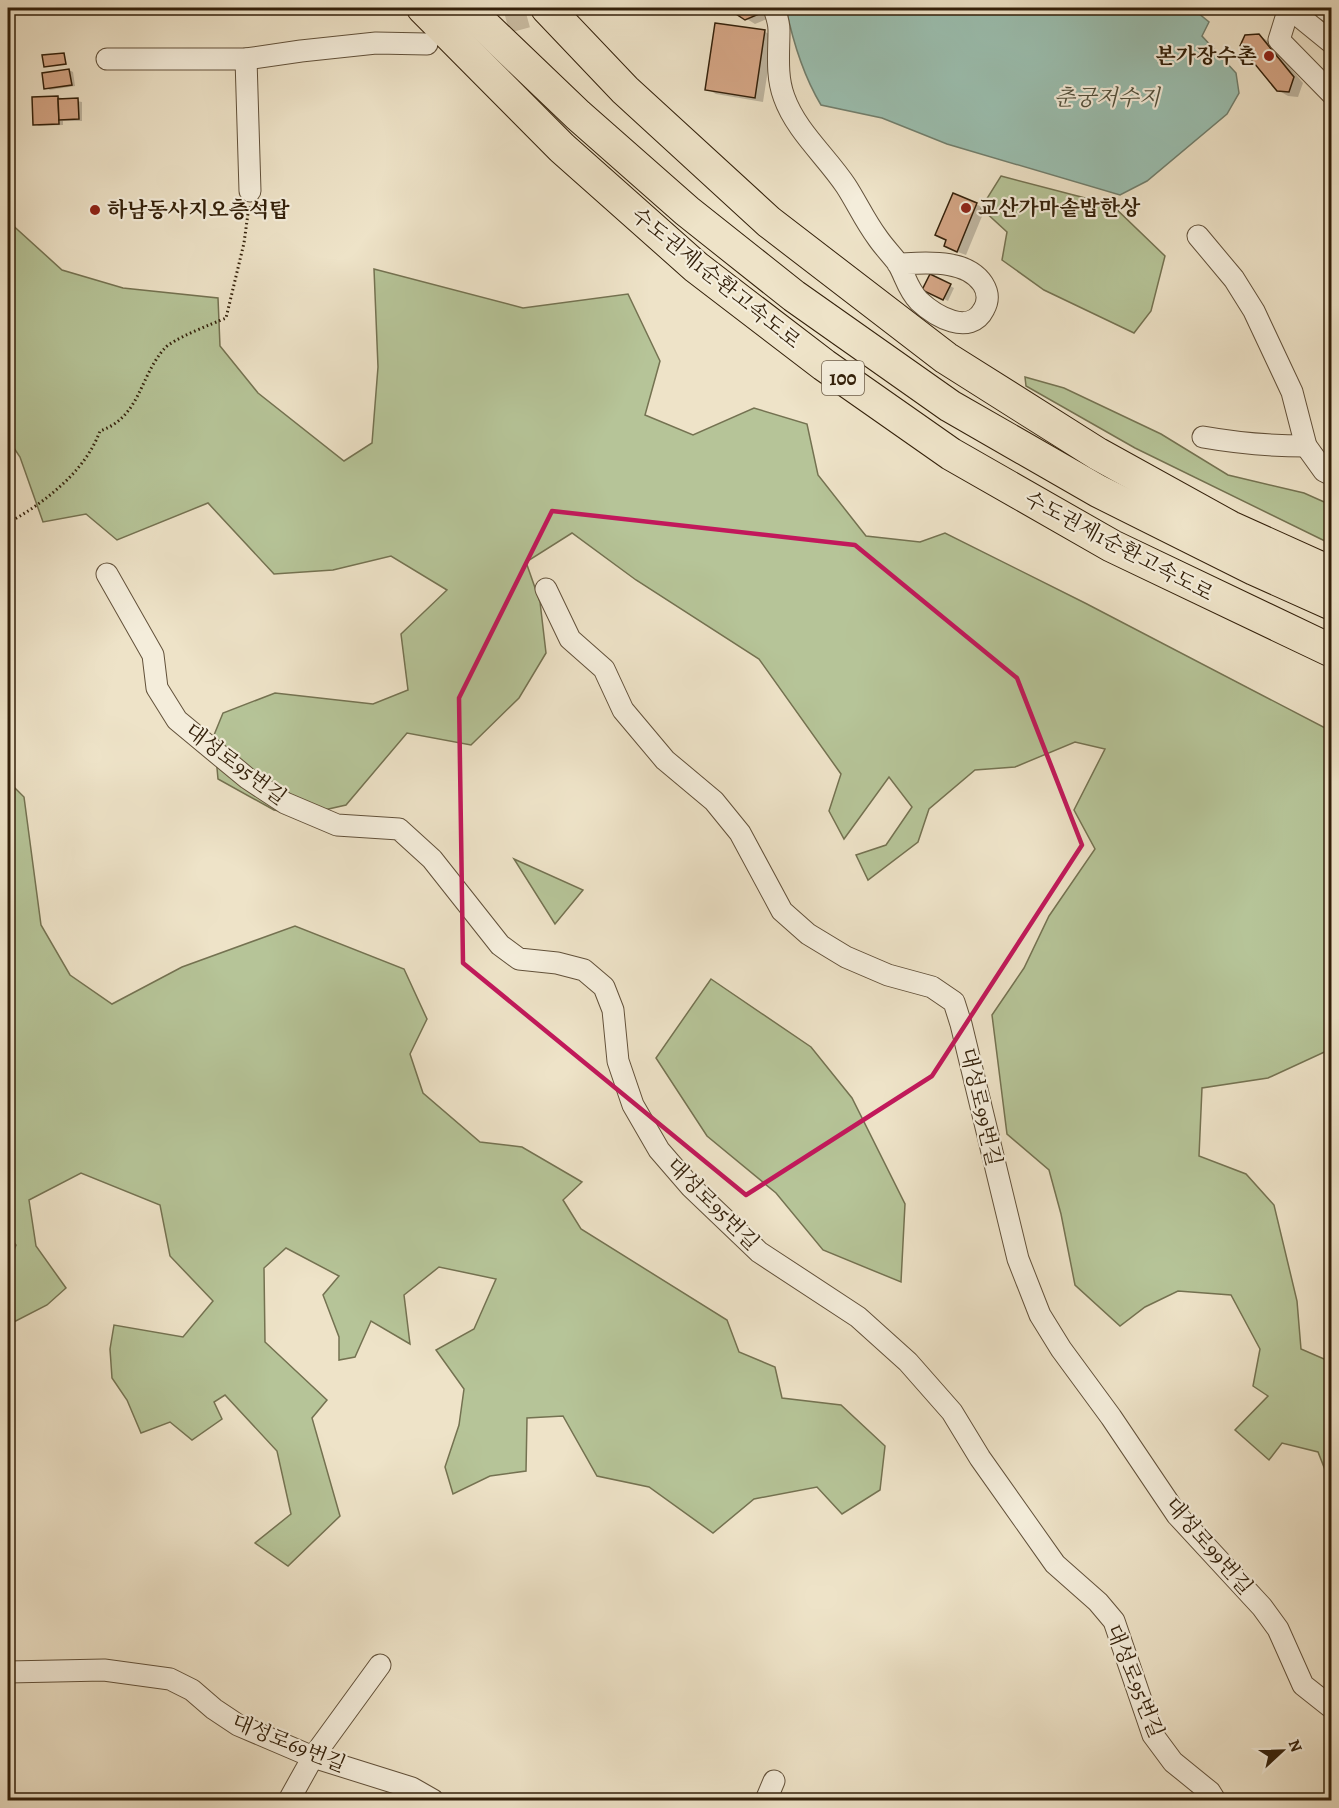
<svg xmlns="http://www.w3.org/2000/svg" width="1339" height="1808" font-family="Alegreya,'Noto Serif KR',serif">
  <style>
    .green { fill: #b6c498; stroke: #747251; stroke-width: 1.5 }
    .water { fill: #9bbfb0; stroke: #717f6e; stroke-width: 1.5 }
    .shadow { fill: #0003 }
    .building { fill: #d5a686; stroke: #33200a; stroke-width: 1.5 }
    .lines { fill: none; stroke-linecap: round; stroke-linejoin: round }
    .minor-tunnel { stroke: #c9bca2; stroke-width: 21; stroke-dasharray: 21 10; stroke-linecap: butt }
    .minor-casing { stroke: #62513a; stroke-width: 23 }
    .highway-casing { stroke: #33200a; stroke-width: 34 }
    .path { stroke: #33200a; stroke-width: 3; stroke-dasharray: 1.5 3; stroke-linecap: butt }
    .minor { stroke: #f4eddb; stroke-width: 21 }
    .highway { stroke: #eee3c8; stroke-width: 32 }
    .marked { fill: none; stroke: #c2185b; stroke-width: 4.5; stroke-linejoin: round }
    .poi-dot { fill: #8f2418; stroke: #f4eddb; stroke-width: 2 }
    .labels { text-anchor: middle; stroke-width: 4.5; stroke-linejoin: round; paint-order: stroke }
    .shield { fill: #f4eddb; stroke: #6d5e49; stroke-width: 1.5 }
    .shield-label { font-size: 20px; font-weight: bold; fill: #33200a }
    .poi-label { font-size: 21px; font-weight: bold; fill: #33200a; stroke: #f4eddb; text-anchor: start }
    .street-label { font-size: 21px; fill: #33200a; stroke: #f4eddb }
    .water-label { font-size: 22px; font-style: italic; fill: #52503c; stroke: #f4eddb }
  </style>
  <rect width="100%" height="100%" fill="#eee3c8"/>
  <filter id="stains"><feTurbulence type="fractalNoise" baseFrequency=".00333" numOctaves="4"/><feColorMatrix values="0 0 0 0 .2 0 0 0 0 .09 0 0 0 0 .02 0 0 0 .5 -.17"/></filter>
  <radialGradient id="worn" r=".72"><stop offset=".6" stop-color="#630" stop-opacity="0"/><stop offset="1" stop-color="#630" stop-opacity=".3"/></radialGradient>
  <g class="green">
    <path d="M1001,176l111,29 53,51 -14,55 -17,22 -90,-43 -42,-30 5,-28 -26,-24z"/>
    <path d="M8,221l54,49 61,18 95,10 2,48 38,47 86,68 28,-18 6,-76 -4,-98 149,39 105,-14 32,67 -15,54 48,20 61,-27 53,16 11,51 48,61 54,6 25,-9 140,70 246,128v318l-63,29 -66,10 -3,68 47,18 28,31 23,96 4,48 30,13v123l-13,-33 -36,-9 -13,17 -34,-30 33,-34 -15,-10 7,-37 -29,-54 -53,-4 -33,16 -25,19 -45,-41 -14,-71 -12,-44 -42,-36 -15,-119 32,-47 25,-52 46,-67 -21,-39 31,-61 -30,-7 -60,25 -40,3 -46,39 -11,33 -50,38 -12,-25 30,-10 26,-38 -23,-30 -45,62 -15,-28 12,-37 -82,-115 -123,-79 -64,-47 -46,29 14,40 6,51 -27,45 -48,47 -64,-12 -61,72 -44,10 -28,-5 -56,-31 -4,-44 9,-22 52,-20 98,11 35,-14 -7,-56 46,-44 -56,-34 -58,14 -59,4 -66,-71 -91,37 -31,-26 -43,8 -23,-65 -12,-18z"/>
    <path d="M1025,377l39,11 97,46 67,41 76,18 27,12v39l-196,-96 -109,-62z"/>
    <path d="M8,781l16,16 17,128 29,50 42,29 70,-37 113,-41 109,43 23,50 -17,35 13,39 57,49 42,5 60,35 -19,18 18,29 146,91 12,32 36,15 7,31 59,7 44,41 -5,44 -38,24 -25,-27 -63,12 -41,34 -64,-46 -52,-11 -34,-60 -36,2 -1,53 -36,5 -37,18 -8,-27 14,-42 5,-36 -28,-39 38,-21 22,-50 -57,-12 -35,28 6,49 -39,-23 -16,36 -16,3v-23l-16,-42 16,-19 -53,-28 -22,20 1,74 62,58 -15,18 28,98 -52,50 -33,-23 36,-29 -14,-63 -52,-56 -11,7 8,17 -30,21 -22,-18 -29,11 -14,-33 -15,-22 -2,-29 4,-24 69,12 30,-36 -43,-45 -10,-51 -79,-32 -52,27 7,46 30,42 -19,17 -39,20v-61l8,-19 -8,-10z"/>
    <path d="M514,859l69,31 -28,34z"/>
    <path d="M711,979l100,68 41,51 53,106 -4,78 -78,-32 -47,-57 -69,-57 -51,-78z"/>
  </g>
  <path class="water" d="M786,8h406l17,14 -7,14 34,37 3,20 -12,21 -80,67 -27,14 -173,-51 -65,-26 -61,-13c-18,-30 -28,-63 -35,-97z"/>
  <g class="shadow">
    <path d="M711,8h58l-2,11 -12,5 -24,-15z"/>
    <path d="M764,31l9,6 -10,65 -47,-8 -9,-5z"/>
    <path d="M1258,35l10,6 35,42 -5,14 -10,-1 -10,-6z"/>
    <path d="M69,70l4,2 2,14 -25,4 -4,-2z"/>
    <path d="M57,97l25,5v19h-19v4l-24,1 -4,-2z"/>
    <path d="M976,204l9,5 -19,46 -11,-4z"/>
    <path d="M930,276l24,12 -6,13 -24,-12z"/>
  </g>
  <g class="building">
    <path d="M730,8h30l-1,6 -14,6 -15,-10z"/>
    <path d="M715,23l50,7 -10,68 -50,-8z"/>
    <path d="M1259,34l35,43 -5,15 -12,-1 -37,-45 5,-11z"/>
    <path d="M64,53l2,11 -22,3 -2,-12z"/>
    <path d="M69,69l3,16 -28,4 -2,-16z"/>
    <path d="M58,96l1,28 -26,1 -1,-28z"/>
    <path d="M78,98l1,21 -20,1 -1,-21z"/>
    <path d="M953,193l24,10 -20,49 -13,-6 2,-6 -11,-5z"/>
    <path d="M930,274l21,10 -8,16 -21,-10z"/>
  </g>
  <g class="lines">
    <path class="minor-tunnel" d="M477,31l83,-23"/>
    <g class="minor-casing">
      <g id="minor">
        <path d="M774,8c2,7 5,14 5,22 0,22 -3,46 5,67 12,34 43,60 62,89 11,17 19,35 31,51 6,9 13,16 20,25 8,12 10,27 22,39 16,15 51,36 65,8 5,-9 4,-17 -1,-25 -17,-26 -58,-21 -85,-20"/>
        <path d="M1289,8l-10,32 53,54"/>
        <path d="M1289,8l43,35"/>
        <path d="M1324,8l8,6"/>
        <path d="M107,59h139l55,-8 75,-8 51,1"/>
        <path d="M246,59l4,132"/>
        <path d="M1198,236l36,43 20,32 38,81 14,54 18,25 8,4"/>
        <path d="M1203,437c34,6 68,9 103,9"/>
        <path d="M107,574l46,81 4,33 20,32 70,58 38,25 52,22 62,4 33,30 68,86 19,14 38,4 27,7 20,17 9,23 5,51 15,44 26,45 32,37 68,65 99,65 50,45 44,50 28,46 75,106 43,38 16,19 39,114 20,27 37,30 5,8"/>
        <path d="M546,589l24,50 34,30 19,41 42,50 49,41 26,32 42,78 26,23 38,23 42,18 44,12 22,15 7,22 57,235 22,56 21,34 50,68 66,98 85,92 16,22 25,56 29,23"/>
        <path d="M8,1672l96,-2 66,9 22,11 22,19 24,16 75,32 99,31 21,12"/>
        <path d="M289,1800l24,-43 67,-92"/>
        <path d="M766,1800l8,-19"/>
      </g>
    </g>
    <g class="highway-casing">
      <g id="highway">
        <path d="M423,8l139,140 134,119 128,98 127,89 161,92 220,105"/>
        <path d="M466,8l112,107 109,96 107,85 156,110 148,85 156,78 78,35"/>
        <path d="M547,8l78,82 144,132 177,136 152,96 132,73 102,46"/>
      </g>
    </g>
    <path class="path" d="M8,523c36,-20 77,-51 92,-92 40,-14 39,-53 64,-82 8,-10 48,-25 62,-31l18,-75 5,-37"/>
    <use href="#minor" class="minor"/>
    <use href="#highway" class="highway"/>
  </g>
  <path class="marked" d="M552,511l303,34 162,133 65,167 -150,231 -186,119 -283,-232 -4,-265z"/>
  <g class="poi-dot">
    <circle cx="1269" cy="56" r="6"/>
    <circle cx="966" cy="208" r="6"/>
    <circle cx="95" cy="210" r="6"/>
  </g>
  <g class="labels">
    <rect class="shield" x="822" y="361" width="42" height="34" rx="4.5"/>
    <g class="shield-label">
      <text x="843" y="385">100</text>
    </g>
    <g class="poi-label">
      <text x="1257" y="63" text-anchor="end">본가장수촌</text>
      <text x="978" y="215">교산가마솥밥한상</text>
      <text x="107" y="217">하남동사지오층석탑</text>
    </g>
    <g class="street-label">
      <text transform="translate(716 278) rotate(39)" y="7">수도권제1순환고속도로</text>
      <text transform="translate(1119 546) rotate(28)" y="7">수도권제1순환고속도로</text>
      <text transform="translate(236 764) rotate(37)" y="7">대성로95번길</text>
      <text transform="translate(981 1107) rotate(77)" y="7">대성로99번길</text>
      <text transform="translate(713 1204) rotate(45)" y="7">대성로95번길</text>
      <text transform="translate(1209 1546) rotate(49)" y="7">대성로99번길</text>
      <text transform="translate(1135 1681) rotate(68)" y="7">대성로95번길</text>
      <text transform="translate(289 1743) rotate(22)" y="7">대성로69번길</text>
    </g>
    <g class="water-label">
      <text x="1107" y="105">춘궁저수지</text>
    </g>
  </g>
  <rect width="1339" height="1808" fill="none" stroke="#eee3c8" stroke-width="30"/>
  <rect x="9" y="9" width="1321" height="1790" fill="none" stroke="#33200a" stroke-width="3"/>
  <rect x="15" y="15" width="1309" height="1778" fill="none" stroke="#33200a" stroke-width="1.5"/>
  <g transform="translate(1282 1751) rotate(68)" stroke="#f4eddb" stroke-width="4.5" paint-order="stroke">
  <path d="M0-4.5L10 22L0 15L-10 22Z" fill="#33200a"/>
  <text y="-9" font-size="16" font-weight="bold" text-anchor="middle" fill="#33200a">N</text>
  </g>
  <rect width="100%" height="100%" filter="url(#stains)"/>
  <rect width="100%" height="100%" fill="url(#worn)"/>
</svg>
